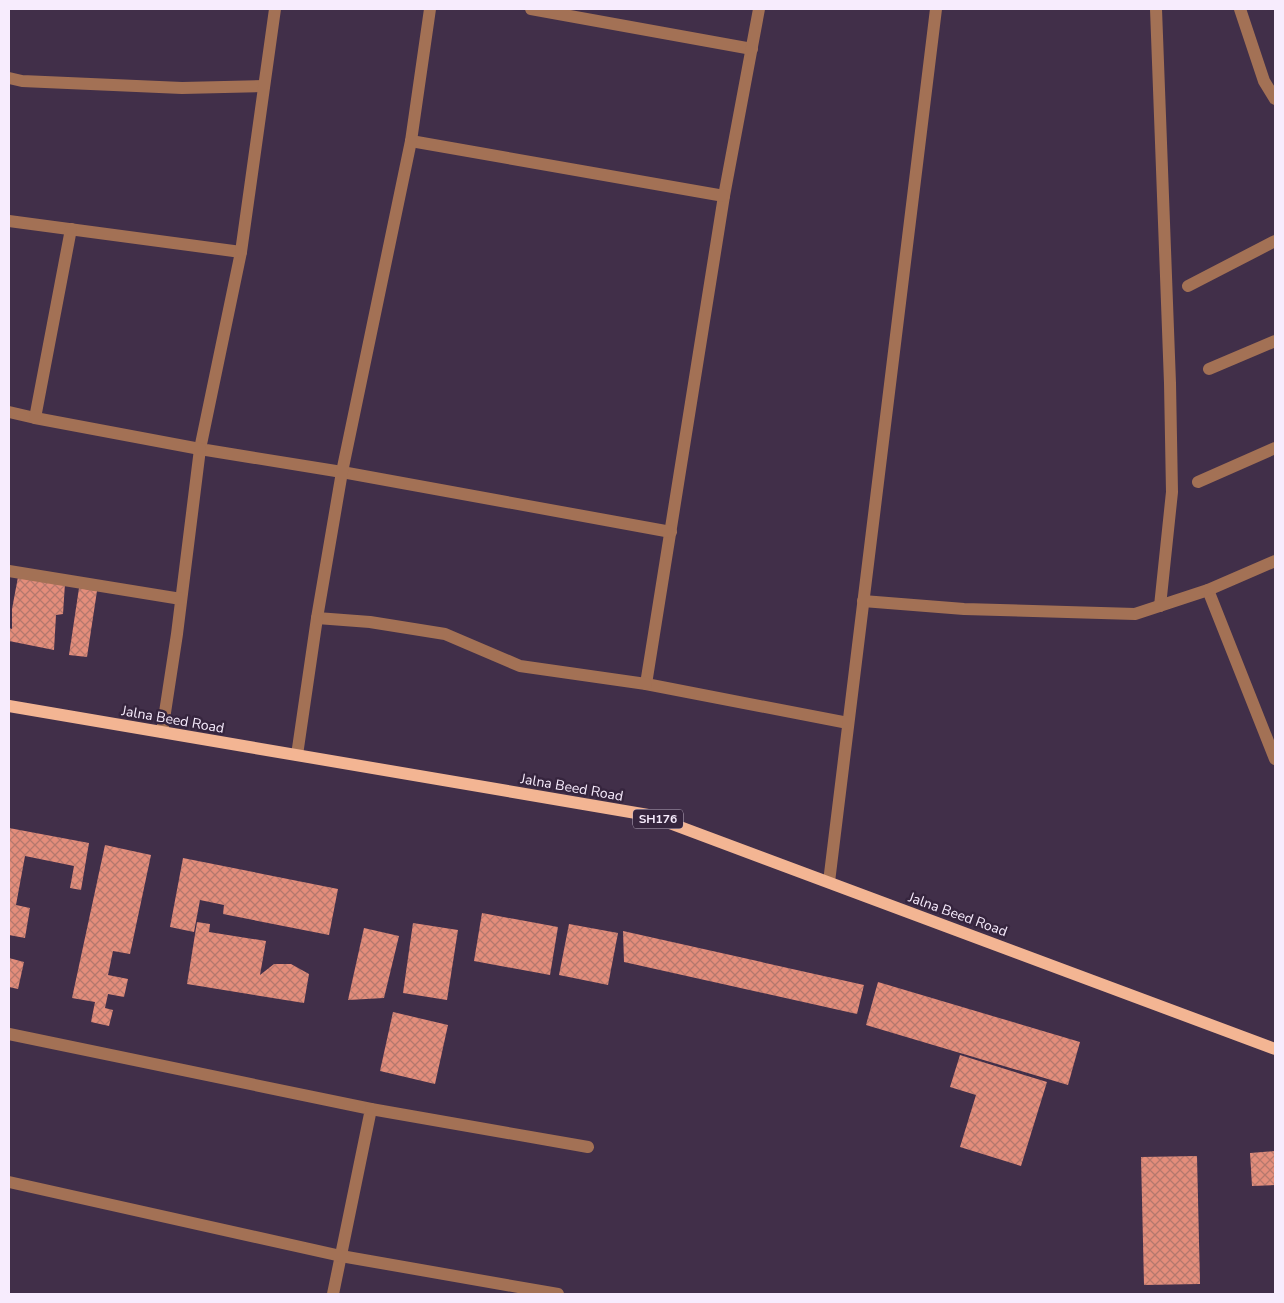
<svg xmlns="http://www.w3.org/2000/svg" width="1284" height="1303" font-family="'Nunito Sans',sans-serif">
  <style>
    .building { fill: url(#building-cross-hatch) }
    .lines { fill: none; stroke-linecap: round; stroke-linejoin: round }
    .minor { stroke: #a37155; stroke-width: 12 }
    .major { stroke: #f3b593; stroke-width: 12 }
    .labels { text-anchor: middle; stroke-width: 5; stroke-linejoin: round; paint-order: stroke }
    .shield { fill: #36253e; stroke: #bdb0c4; stroke-width: 1 }
    .shield-label { font-size: 12px; font-weight: bold; fill: #f7ecfd }
    .street-label { font-size: 14px; fill: #f7ecfd; stroke: #36253e }
  </style>
  <defs>
    <pattern id="building-cross-hatch" width="8" height="8" patternUnits="userSpaceOnUse" patternTransform="scale(1.25)"><rect width="8" height="8" fill="#e38d7b"/><path d="M0 0l8 8M0 8l8-8" fill="none" stroke="#b5786d"/></pattern>
  </defs>
  <rect width="100%" height="100%" fill="#412f49"/>
  <g class="building">
    <path d="M18,577l47,6 -2,31 -7,1 -2,35 -45,-9v-13l3,1v-20z"/>
    <path d="M79,588l18,3 -10,66 -18,-2z"/>
    <path d="M9,828l80,15 -8,47 -11,-2 4,-22 -49,-10 -9,49 14,3 -5,30 -16,-3z"/>
    <path d="M105,845l46,10 -21,99 -17,-3 -5,24 20,4 -4,18 -16,-3 -3,14 8,2 -4,16 -18,-4 4,-20 -23,-4z"/>
    <path d="M183,858l155,31 -9,46 -106,-21 1,-9 -24,-5 -6,32 -24,-5z"/>
    <path d="M482,913l76,14 -8,48 -76,-14z"/>
    <path d="M197,922l13,2 -1,8 57,9 -6,34 14,-11h17l18,10 -5,29 -117,-19z"/>
    <path d="M413,923l45,7 -11,70 -44,-7z"/>
    <path d="M569,924l49,9 -10,52 -49,-10z"/>
    <path d="M364,928l35,8 -15,62 -36,2z"/>
    <path d="M623,931l241,54 -7,29 -233,-52z"/>
    <path d="M9,958l15,4 -6,27 -9,-2z"/>
    <path d="M878,982l202,60 -12,43 -202,-60z"/>
    <path d="M393,1012l55,13 -13,59 -55,-13z"/>
    <path d="M960,1055l87,27 -26,84 -61,-19 16,-52 -26,-8z"/>
    <path d="M1275,1151v34l-23,1 -2,-33z"/>
    <path d="M1197,1156l3,128 -56,1 -3,-128z"/>
  </g>
  <g class="lines">
    <g class="minor">
      <path d="M531,9l221,40"/>
      <path d="M759,9l-35,187 -78,488 202,39"/>
      <path d="M1156,9l14,374 2,109 -12,114"/>
      <path d="M1240,9l24,72 11,18"/>
      <path d="M9,78l13,3 160,7 82,-2"/>
      <path d="M411,141l313,55"/>
      <path d="M9,221l232,31 -41,197 142,23 329,60"/>
      <path d="M241,252l34,-243"/>
      <path d="M1188,286l87,-45"/>
      <path d="M1209,369l66,-28"/>
      <path d="M9,412l26,6 165,31 -23,185 -15,98"/>
      <path d="M35,418l36,-189"/>
      <path d="M1198,482l77,-34"/>
      <path d="M9,571l172,28"/>
      <path d="M1208,590l67,169"/>
      <path d="M863,601l101,8 171,5 73,-24 67,-29"/>
      <path d="M317,618l53,4 75,12 75,32 126,18"/>
      <path d="M297,755l20,-137 25,-146 69,-331 19,-132"/>
      <path d="M829,882l107,-873"/>
      <path d="M9,1034l362,75 -38,185"/>
      <path d="M371,1109l217,38"/>
      <path d="M9,1182l332,74 217,38"/>
    </g>
    <path class="major" d="M9,706l639,109 627,234"/>
  </g>
  <g class="labels">
    <rect class="shield" x="633" y="809.5" width="50" height="19" rx="4"/>
    <g class="shield-label">
      <text x="658" y="823">SH176</text>
    </g>
    <g class="street-label">
      <text transform="translate(173 719) rotate(10)" y="5">Jalna Beed Road</text>
      <text transform="translate(572 787) rotate(10)" y="5">Jalna Beed Road</text>
      <text transform="translate(958 914) rotate(20)" y="5">Jalna Beed Road</text>
    </g>
  </g>
  <rect width="1284" height="1303" fill="none" stroke="#f7ecfd" stroke-width="20"/>
</svg>
